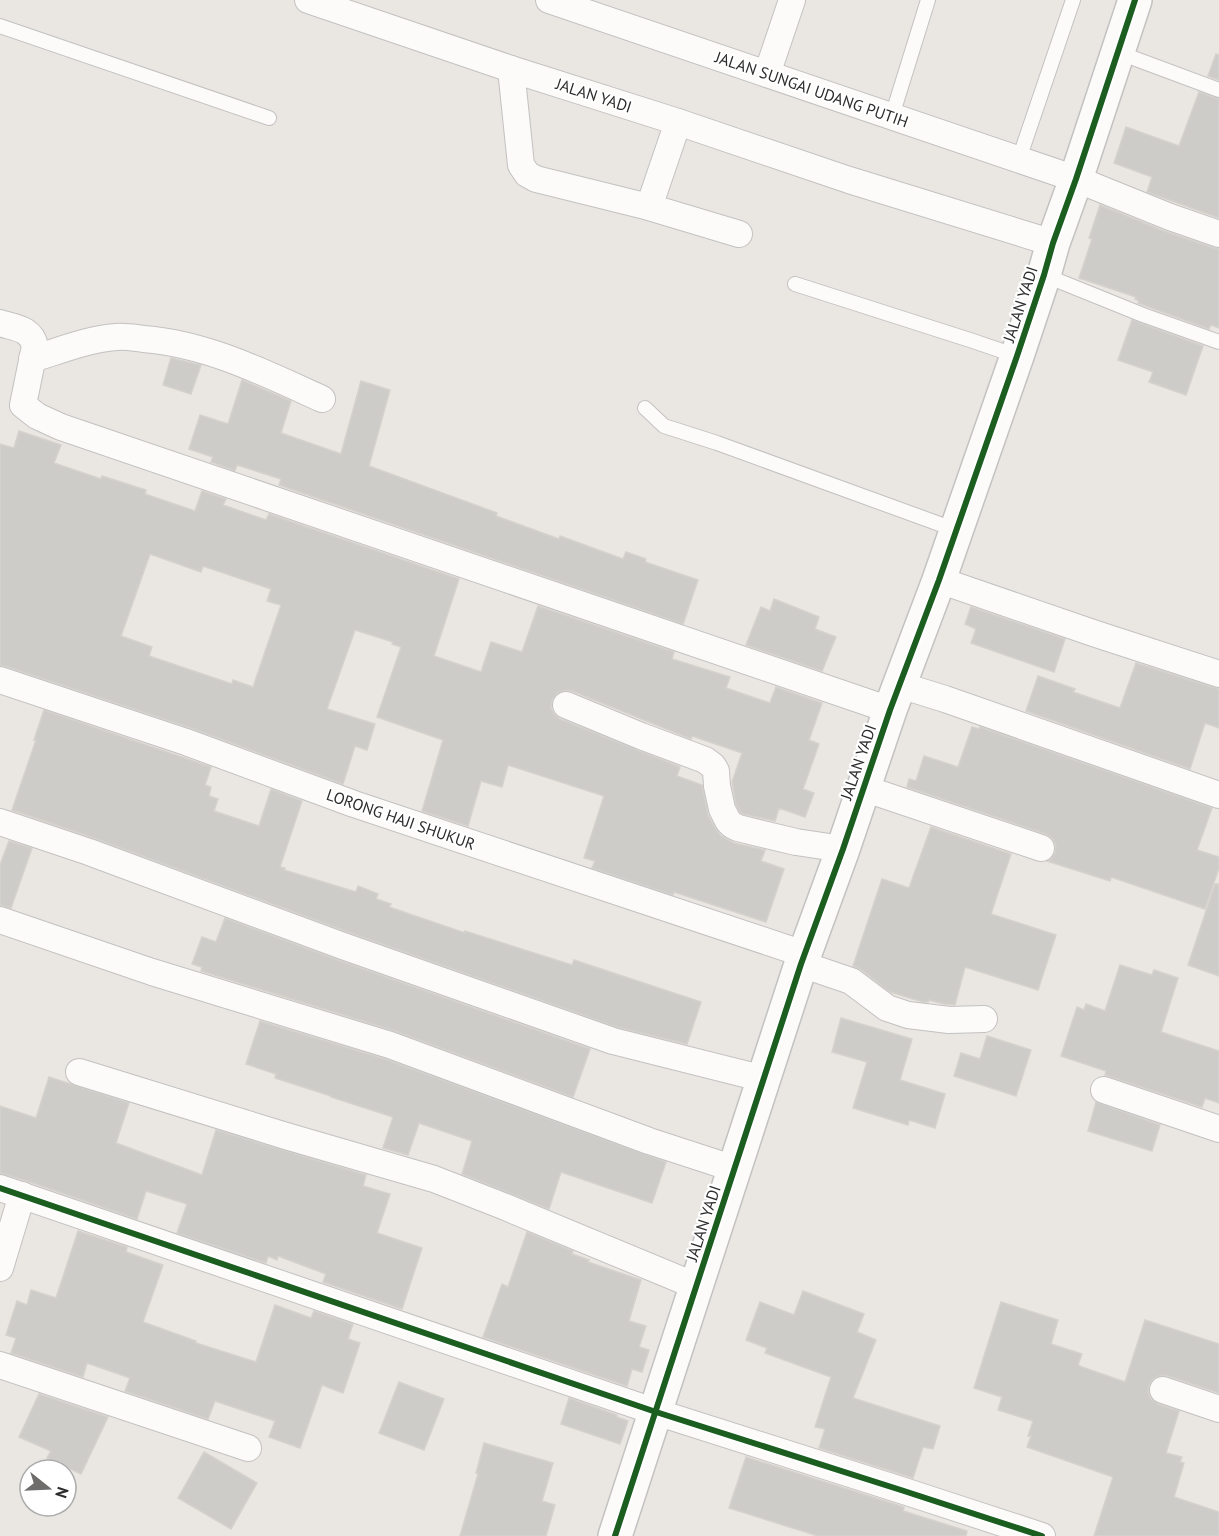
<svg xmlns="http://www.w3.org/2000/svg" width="1219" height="1536" font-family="'PT Sans',sans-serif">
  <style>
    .building { fill: #ceccc8; stroke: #d5d2cd; stroke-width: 1.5; fill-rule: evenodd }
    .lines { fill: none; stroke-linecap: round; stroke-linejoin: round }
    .service-casing { stroke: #c3c2c2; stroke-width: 16 }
    .minor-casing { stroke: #c3c2c2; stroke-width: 28 }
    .tertiary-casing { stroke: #c3c2c2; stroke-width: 36 }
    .service { stroke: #fcfbfa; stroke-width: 14 }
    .minor { stroke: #fcfbfa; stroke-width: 26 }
    .tertiary { stroke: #fcfbfa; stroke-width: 33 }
    .cycleway-casing { stroke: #fff; stroke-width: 10 }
    .cycleway { stroke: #1b5e20; stroke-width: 6 }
    .labels { text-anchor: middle; stroke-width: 4.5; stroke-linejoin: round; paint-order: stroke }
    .street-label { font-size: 16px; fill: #2c2c2c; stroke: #fff }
  </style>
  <rect width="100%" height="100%" fill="#eae6e1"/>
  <g class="building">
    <path d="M1216,54l3,1v25l-11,-4z"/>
    <path d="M1199,92l20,7v119l-72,-26 5,-15 -38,-14 12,-36 53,19z"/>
    <path d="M1100,205l64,26 50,17 5,1v79l-8,-3 -2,4 -71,-26 1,-2 -4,-2 1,-2 -57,-19 13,-39 -3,-1z"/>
    <path d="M1132,320l71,26 -17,49 -37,-13 4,-10 -35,-12z"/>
    <path d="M171,358l30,7 -10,29 -28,-9z"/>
    <path d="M242,380l49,21 -10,32 60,21 20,-73 29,9 -21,76 128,47 -1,3 63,23 1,-3 63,23 3,-7 20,7 -1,3 53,18 -15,44 -404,-139 2,-6 -44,-14 -2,6 -24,-9 2,-5 -24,-8 11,-34 28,9z"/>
    <path d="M19,431l42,14 -7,18 47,16 1,-3 44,14 -1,4 50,17 7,-20 24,8 -3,6 43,15 3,-6 190,65 -25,77 47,16 10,-30 31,10 16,-46 136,46 -2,7 58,18 -4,11 44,15 6,-16 46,16 -13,37 10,4 -16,45 11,4 -9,24 -26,-9 -4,13 -32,-7 -3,-2 -4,-8 -4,-22 10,-29 -50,-17 -1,3 -119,-48 -7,-1 -8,3 -5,7 -1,8 3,6 6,5 120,48 -3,9 25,9 6,30 7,13 6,8 13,7 31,7 -4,11 23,8 -18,53 -92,-30 -1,3 -81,-27 3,-7 -11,-3 20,-62 -96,-31 -6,22 -21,-6 -13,45 -46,-15 21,-71 -66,-23 24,-70 -9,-3 1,-2 -38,-12 -28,79 48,15 -8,26 -12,-4 -12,38 -152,-56 -186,-62 -5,-1v-221l14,4zM150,554l51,18 2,-6 68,23 -4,12 14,4 -28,82 -20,-7 -1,4 -83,-28 3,-9 -31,-11z"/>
    <path d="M774,599l45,18 -4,12 21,8 -14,34 -76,-26 15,-38 9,4z"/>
    <path d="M971,607l94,32 -11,33 -83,-29 5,-14 -11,-5z"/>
    <path d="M1136,663l83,26v39l-14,-5 -15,46 -164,-58 12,-35 37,13 -2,3 47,16z"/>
    <path d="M44,710l167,57 -6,18 6,2 -2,9 9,3 -4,12 45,15 12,-37 31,12 -22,66 5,1 -1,2 72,22 2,-6 20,8 -2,5 15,5 -2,3 76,26v-2l107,34 2,-5 127,42 -14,42 -70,-17 -269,-95 -254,-94 -82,-28 24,-70h-2z"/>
    <path d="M972,727l7,2 1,-2 232,81 -15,42 22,7v11l-14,41 -94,-32 -1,4 -63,-20 4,-2 4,-6 1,-7 -3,-7 -7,-5 -139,-47 2,-8 7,2 8,-25 34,11z"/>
    <path d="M931,827l80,27 -20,60 65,21 -18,55 -73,-23 -10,38 -11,-1 -15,-4 -1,2h-5l-33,-10 -30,-23 -7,-3 29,-87 27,9z"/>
    <path d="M9,841l23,7 -21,60 -11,-3v-40z"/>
    <path d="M1215,884h4v92l-31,-11z"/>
    <path d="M225,918l113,42 252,89 -17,48 -178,-66 -194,-60 1,-4 -10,-3 10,-27 14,5z"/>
    <path d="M1120,965l32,10 2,-5 24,8 -17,54 58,19v52l-14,-5 -3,9 -97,-32 1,-4 -45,-15 16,-49 7,3 2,-6 19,7z"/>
    <path d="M841,1018l71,21 -12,41 45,14 -10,34 -26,-8 -1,5 -55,-17 14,-46 -35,-10z"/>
    <path d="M260,1021l125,38 281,103 -14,41 -91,-31 -12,37 -87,-35 10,-33 -53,-18 -11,32 -25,-7 10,-31 -62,-20v-1l-56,-18 1,-4 -30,-10z"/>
    <path d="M987,1036l44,14 -15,46 -62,-20 7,-23 19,6z"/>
    <path d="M49,1077l80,26 -13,40 86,32 14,-45 150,45 -3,11 27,8 -13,39 45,15 -20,61 -79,-27 3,-8 -48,-18 -1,4 -9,-4 -2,7 -89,-30 10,-29 -41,-13 -9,28 -110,-38 -27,-8v-67l36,12z"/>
    <path d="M1096,1102l64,23 -8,26 -64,-20z"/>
    <path d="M78,1231l49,16 -1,5 37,13 -20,57 53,19v2l60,19 19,-57 36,13 3,-7 39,13 -5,15 12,4 -17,50 -21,-8 -22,63 -31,-11 6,-16 -60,-20 -7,18 -83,-28 5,-13 -43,-15 -4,14 -72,-24 5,-15 -10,-3 11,-34 10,4 4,-15 25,8z"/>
    <path d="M527,1232l46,19 -1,3 17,6 -1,2 53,18 -12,41 17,5 -7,21 10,3 -7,22 -10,-3 -5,17 -144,-49 19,-53 6,3z"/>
    <path d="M803,1291l61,23 -7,18 19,8 -23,58 87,28 -7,23 -10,-2 -10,31 -94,-30 6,-19 -10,-2 16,-50 -66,-24 2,-5 -21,-8 14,-38 34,13z"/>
    <path d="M1001,1302l57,18 -7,24 31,10 -4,11 4,2 43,15 20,-62 74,24v49l-51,-17 -7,-1 -8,4 -4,6 -1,7 3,7 7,5 21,7 -13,42 16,4 -2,5 4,1 -10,34 45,15v24h-125l19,-59 -86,-30 4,-11h-3l5,-15 -35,-11 4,-13 -28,-9z"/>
    <path d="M399,1382l45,17 -20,51 -45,-17z"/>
    <path d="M39,1394l69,23 -27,57 -34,-16 4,-7 -32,-14z"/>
    <path d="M569,1398l48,17v2l11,4 -8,23 -59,-20z"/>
    <path d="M484,1443l69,20 -11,38 13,4 -9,31h-86l18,-62 -2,-1z"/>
    <path d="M204,1452l53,31 -26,46 -53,-31z"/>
    <path d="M746,1457l158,50 -1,4 64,20 -1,5h-148l-89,-28z"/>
  </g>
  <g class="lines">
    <g class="service-casing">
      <g id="service">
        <path d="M0,26l269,92"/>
        <path d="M1117,52l102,38"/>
        <path d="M892,116l36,-116"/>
        <path d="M1019,159l54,-159"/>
        <path d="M1044,275l99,40 76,27"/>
        <path d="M795,284l178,57 44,15"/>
        <path d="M645,408l19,18 53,17 239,87"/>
      </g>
    </g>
    <g class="minor-casing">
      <g id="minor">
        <path d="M308,0l203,69 167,53 171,58 204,63"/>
        <path d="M549,0l527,179 94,38 49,17"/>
        <path d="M511,69l10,96 6,9 9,5 113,28"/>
        <path d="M767,74l25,-74"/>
        <path d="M678,122l-29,85 90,27"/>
        <path d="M0,323c15,5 31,5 35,23l-12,59 14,11 24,11 829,283"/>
        <path d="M32,359c27,-8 56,-20 84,-22 9,-1 19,1 28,2 63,5 121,34 178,60"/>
        <path d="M939,580l157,54 123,40"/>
        <path d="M0,680l186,62 168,62 450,150"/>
        <path d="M900,685l45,14 274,96"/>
        <path d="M566,705l75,31 64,24 8,6 3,5 1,15 5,23 6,12 4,4 6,3 58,14 47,7"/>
        <path d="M863,788l178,60"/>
        <path d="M0,822l89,30 254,94 270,95 151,38"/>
        <path d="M0,920l152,52 238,73 259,96 86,28"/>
        <path d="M801,964l50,17 36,27 21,7 41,5 35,-1"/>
        <path d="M79,1072l207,64 148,43 69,27 193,80"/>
        <path d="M1104,1090l115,39"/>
        <path d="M0,1188l656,224 248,79 138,45"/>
        <path d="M0,1268l22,-73"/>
        <path d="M0,1365l248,83"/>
        <path d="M1163,1390l56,19"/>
      </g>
    </g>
    <g class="tertiary-casing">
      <path id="tertiary" d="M615,1536l186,-572 42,-115 47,-139 49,-130 78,-224 27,-81 9,-32 23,-64 59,-179"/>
    </g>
    <use href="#service" class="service"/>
    <use href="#minor" class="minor"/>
    <use href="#tertiary" class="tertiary"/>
    <g class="cycleway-casing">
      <g id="cycleway">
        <path d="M0,1188l656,224 248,79 138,45"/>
        <path d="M615,1536l186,-572 42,-115 47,-139 49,-130 78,-224 27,-81 9,-32 23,-64 59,-179"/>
      </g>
    </g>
    <use href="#cycleway" class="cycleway"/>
  </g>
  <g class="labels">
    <g class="street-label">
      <text transform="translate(812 89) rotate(19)" y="6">JALAN SUNGAI UDANG PUTIH</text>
      <text transform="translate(594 95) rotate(18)" y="6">JALAN YADI</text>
      <text transform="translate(1020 304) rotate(-72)" y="6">JALAN YADI</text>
      <text transform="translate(858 762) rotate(-71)" y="6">JALAN YADI</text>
      <text transform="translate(401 819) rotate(19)" y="6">LORONG HAJI SHUKUR</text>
      <text transform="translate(703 1223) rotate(-72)" y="6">JALAN YADI</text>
    </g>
  </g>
  <g transform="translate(48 1488) rotate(108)"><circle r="28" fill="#ffffff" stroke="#ababab" stroke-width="1.5"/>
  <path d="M0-4.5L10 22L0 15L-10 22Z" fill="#6e6d6b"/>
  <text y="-9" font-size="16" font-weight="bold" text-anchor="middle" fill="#2c2c2c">N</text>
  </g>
</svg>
